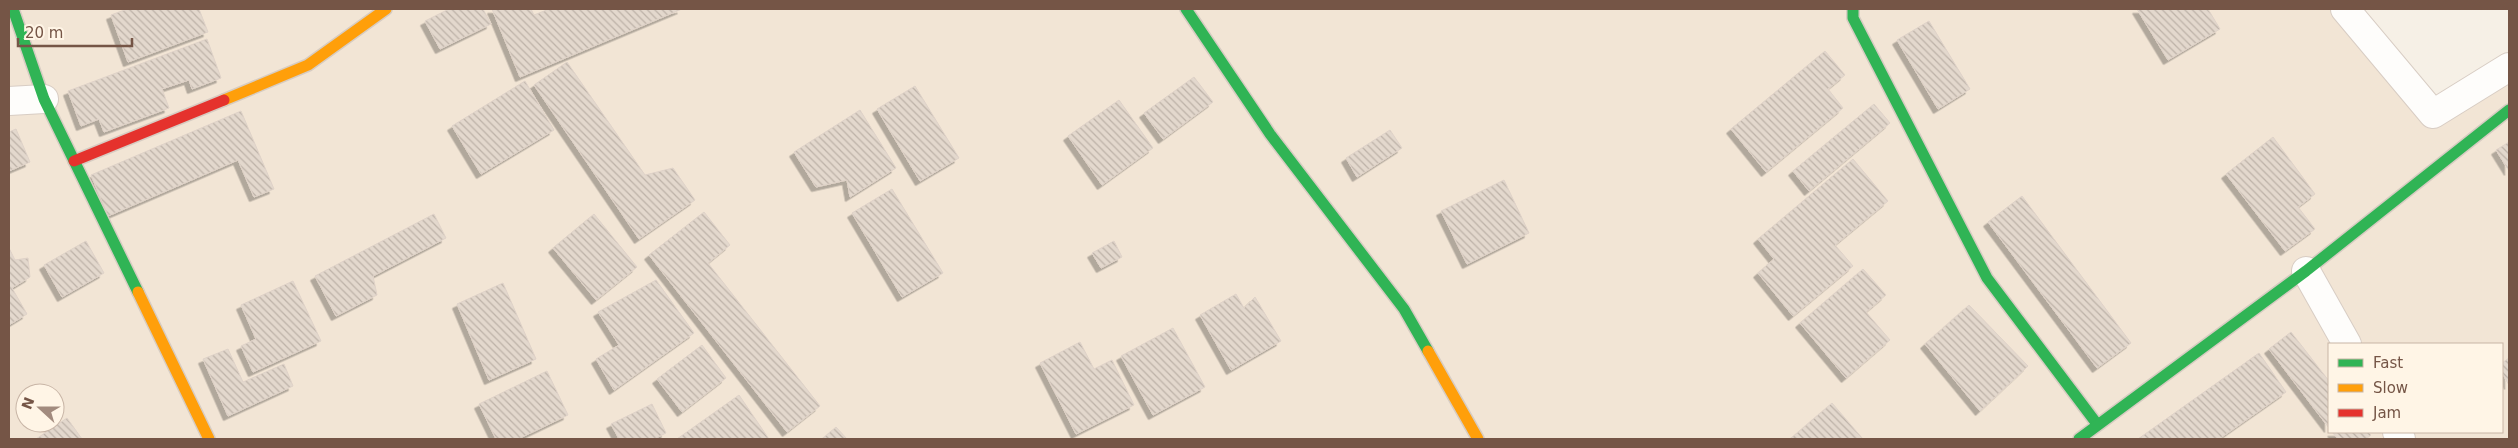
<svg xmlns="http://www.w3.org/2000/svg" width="2518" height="448" font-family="'DejaVu Sans',sans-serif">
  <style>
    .residential { fill: #f2e5d5; fill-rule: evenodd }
    .building { fill: url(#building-back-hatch); stroke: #dfd2c8; filter: url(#shadow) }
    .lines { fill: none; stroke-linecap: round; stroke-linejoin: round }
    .street-casing { stroke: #d8cdc4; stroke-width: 30 }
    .fast-casing { stroke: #d7ccc2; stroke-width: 14 }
    .slow-casing { stroke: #d7ccc2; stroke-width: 14 }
    .jam-casing { stroke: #d7ccc2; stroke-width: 14 }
    .street { stroke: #fefdfb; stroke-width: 28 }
    .fast { stroke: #30b455; stroke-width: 11 }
    .slow { stroke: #ff9f0a; stroke-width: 11 }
    .jam { stroke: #e5322d; stroke-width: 11 }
  </style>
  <defs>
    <pattern id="building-back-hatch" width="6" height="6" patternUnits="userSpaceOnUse" patternTransform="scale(1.25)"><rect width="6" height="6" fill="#e3d8cd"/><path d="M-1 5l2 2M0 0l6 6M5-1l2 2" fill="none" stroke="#bdb2a8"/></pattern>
    <filter id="shadow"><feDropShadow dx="-4.5" dy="4.5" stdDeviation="0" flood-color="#0004"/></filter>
  </defs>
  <rect width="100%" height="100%" fill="#f6f0e6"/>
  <path class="residential" d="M9,9h2336l88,105 76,-47v372h-2500zM2329,344h173v88h-173zM25,393h30v30h-30z"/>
  <g class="building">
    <path d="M127,9h72l9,23 -80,30 -17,-47z"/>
    <path d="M449,9h34l8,15 -51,25 -15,-28z"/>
    <path d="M492,9h39l3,6 15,-6h133l-162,68z"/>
    <path d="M2137,9h71l12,20 -52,31z"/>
    <path d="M1929,21l41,68 -32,20 -41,-69z"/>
    <path d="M207,39l14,39 -29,11 -3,-9 -27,9 7,19 -65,24 -5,-13 -18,7 -13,-35z"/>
    <path d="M1825,51l20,24 -17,14 15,19 -77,64 -35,-43z"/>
    <path d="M567,62l78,113 28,-7 22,32 -56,39 -105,-154z"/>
    <path d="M1194,77l19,25 -50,37 -19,-26z"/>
    <path d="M525,81l29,49 -73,44 -29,-48z"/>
    <path d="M915,86l44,72 -39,23 -43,-72z"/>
    <path d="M1119,100l34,48 -51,37 -34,-49z"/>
    <path d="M1874,104l16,19 -81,68 -16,-20z"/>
    <path d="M860,110l36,58 -46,29 -3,-17 -31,7 -22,-35z"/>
    <path d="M241,111l33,78 -20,8 -16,-37 -130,56 -17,-41z"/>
    <path d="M16,129l14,33 -21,9v-39z"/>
    <path d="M1390,130l12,18 -45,29 -11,-19z"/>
    <path d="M2273,137l42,57 -17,13 17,22 -30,22 -59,-77z"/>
    <path d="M2509,142v29l-13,-21z"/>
    <path d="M1853,159l35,42 -53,44 18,21 -60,50 -35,-43 16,-14 -16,-20z"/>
    <path d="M1504,180l25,53 -62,31 -26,-53z"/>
    <path d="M892,189l51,84 -41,24 -50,-84z"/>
    <path d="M2022,196l109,147 -34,25 -109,-146z"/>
    <path d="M704,212l26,33 -22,18 112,143 -33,26 -138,-177z"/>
    <path d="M434,214l12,24 -73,38 4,19 -41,21 -21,-40z"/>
    <path d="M594,214l43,53 -41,33 -43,-52z"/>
    <path d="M86,241l18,32 -42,24 -18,-32z"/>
    <path d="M1114,241l8,16 -21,11 -9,-15z"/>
    <path d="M9,248l6,12 13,-2 2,19 -18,11 15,26 -18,11z"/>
    <path d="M1863,269l23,26 -20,17 24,28 -44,38 -46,-55z"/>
    <path d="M656,280l38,53 -80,57 -18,-31 23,-14 -21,-33z"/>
    <path d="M293,281l28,60 -68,31 -12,-26 15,-7 -15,-34z"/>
    <path d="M503,283l33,76 -47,21 -32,-76z"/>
    <path d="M1236,294l8,14 11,-11 26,44 -50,29 -31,-55z"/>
    <path d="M1969,305l59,61 -48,45 -55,-67z"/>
    <path d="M1173,328l32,59 -52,28 -32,-59z"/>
    <path d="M2291,332l38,49v47l-60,-79z"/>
    <path d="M1080,342l14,27 18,-9 22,45 -58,29 -36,-71z"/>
    <path d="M702,345l24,33 -44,34 -25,-33z"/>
    <path d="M228,349l15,33 41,-18 9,22 -65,30 -25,-57z"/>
    <path d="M2259,353l27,39 -67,47h-81z"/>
    <path d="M2509,358v27l-7,-12v-10z"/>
    <path d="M547,371l21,44 -50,24h-22l-17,-35z"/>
    <path d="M739,395l30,44h-92z"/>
    <path d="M1832,403l31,36h-73z"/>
    <path d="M652,404l14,29 -12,6h-35l-8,-15z"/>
    <path d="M67,418l15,21h-46z"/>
    <path d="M836,427l11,12h-25z"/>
    <path d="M2332,432h36l3,3 -5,4h-28z"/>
  </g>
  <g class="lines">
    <g class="street-casing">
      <g id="street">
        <path d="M2345,9l88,105 76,-47"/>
        <path d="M9,101l35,-2"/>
        <path d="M2306,271l41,73"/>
        <path d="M2397,432l4,7"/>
      </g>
    </g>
    <g class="fast-casing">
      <g id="fast">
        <path d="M13,9l31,90 94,193"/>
        <path d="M1186,9l84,125 134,175 24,42"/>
        <path d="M1853,9v9l134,260 110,146"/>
        <path d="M2079,439l227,-168 203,-161"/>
      </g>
    </g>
    <g class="slow-casing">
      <g id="slow">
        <path d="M224,100l84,-35 78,-56"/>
        <path d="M138,292l71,147"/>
        <path d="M1428,351l50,88"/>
      </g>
    </g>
    <g class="jam-casing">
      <path id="jam" d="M74,161l150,-61"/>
    </g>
    <use href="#street" class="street"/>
    <use href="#fast" class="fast"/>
    <use href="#slow" class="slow"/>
    <use href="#jam" class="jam"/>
  </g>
  <rect width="2518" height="448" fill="none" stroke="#755546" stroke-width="20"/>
  <rect x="2328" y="343" width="175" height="90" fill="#fff5e6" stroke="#c8b5a6"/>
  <rect x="2338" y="359" width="25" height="8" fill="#30b455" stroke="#c8b5a6"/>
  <text x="2373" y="368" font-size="15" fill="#755546">Fast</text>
  <rect x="2338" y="384" width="25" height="8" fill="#ff9f0a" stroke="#c8b5a6"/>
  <text x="2373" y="393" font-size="15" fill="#755546">Slow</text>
  <rect x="2338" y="409" width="25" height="8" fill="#e5322d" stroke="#c8b5a6"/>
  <text x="2373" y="418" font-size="15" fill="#755546">Jam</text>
  <g transform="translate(40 408) rotate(291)"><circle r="24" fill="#fff5e6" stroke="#c8b5a6"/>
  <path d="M0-4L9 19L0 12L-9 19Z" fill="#a28b7e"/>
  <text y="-8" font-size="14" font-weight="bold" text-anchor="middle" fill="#755546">N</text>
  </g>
  <path d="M18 38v8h114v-8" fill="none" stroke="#755546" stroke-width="2.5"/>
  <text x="25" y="38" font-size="15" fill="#755546" stroke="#fff5e6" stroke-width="4" paint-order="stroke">20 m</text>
</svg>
